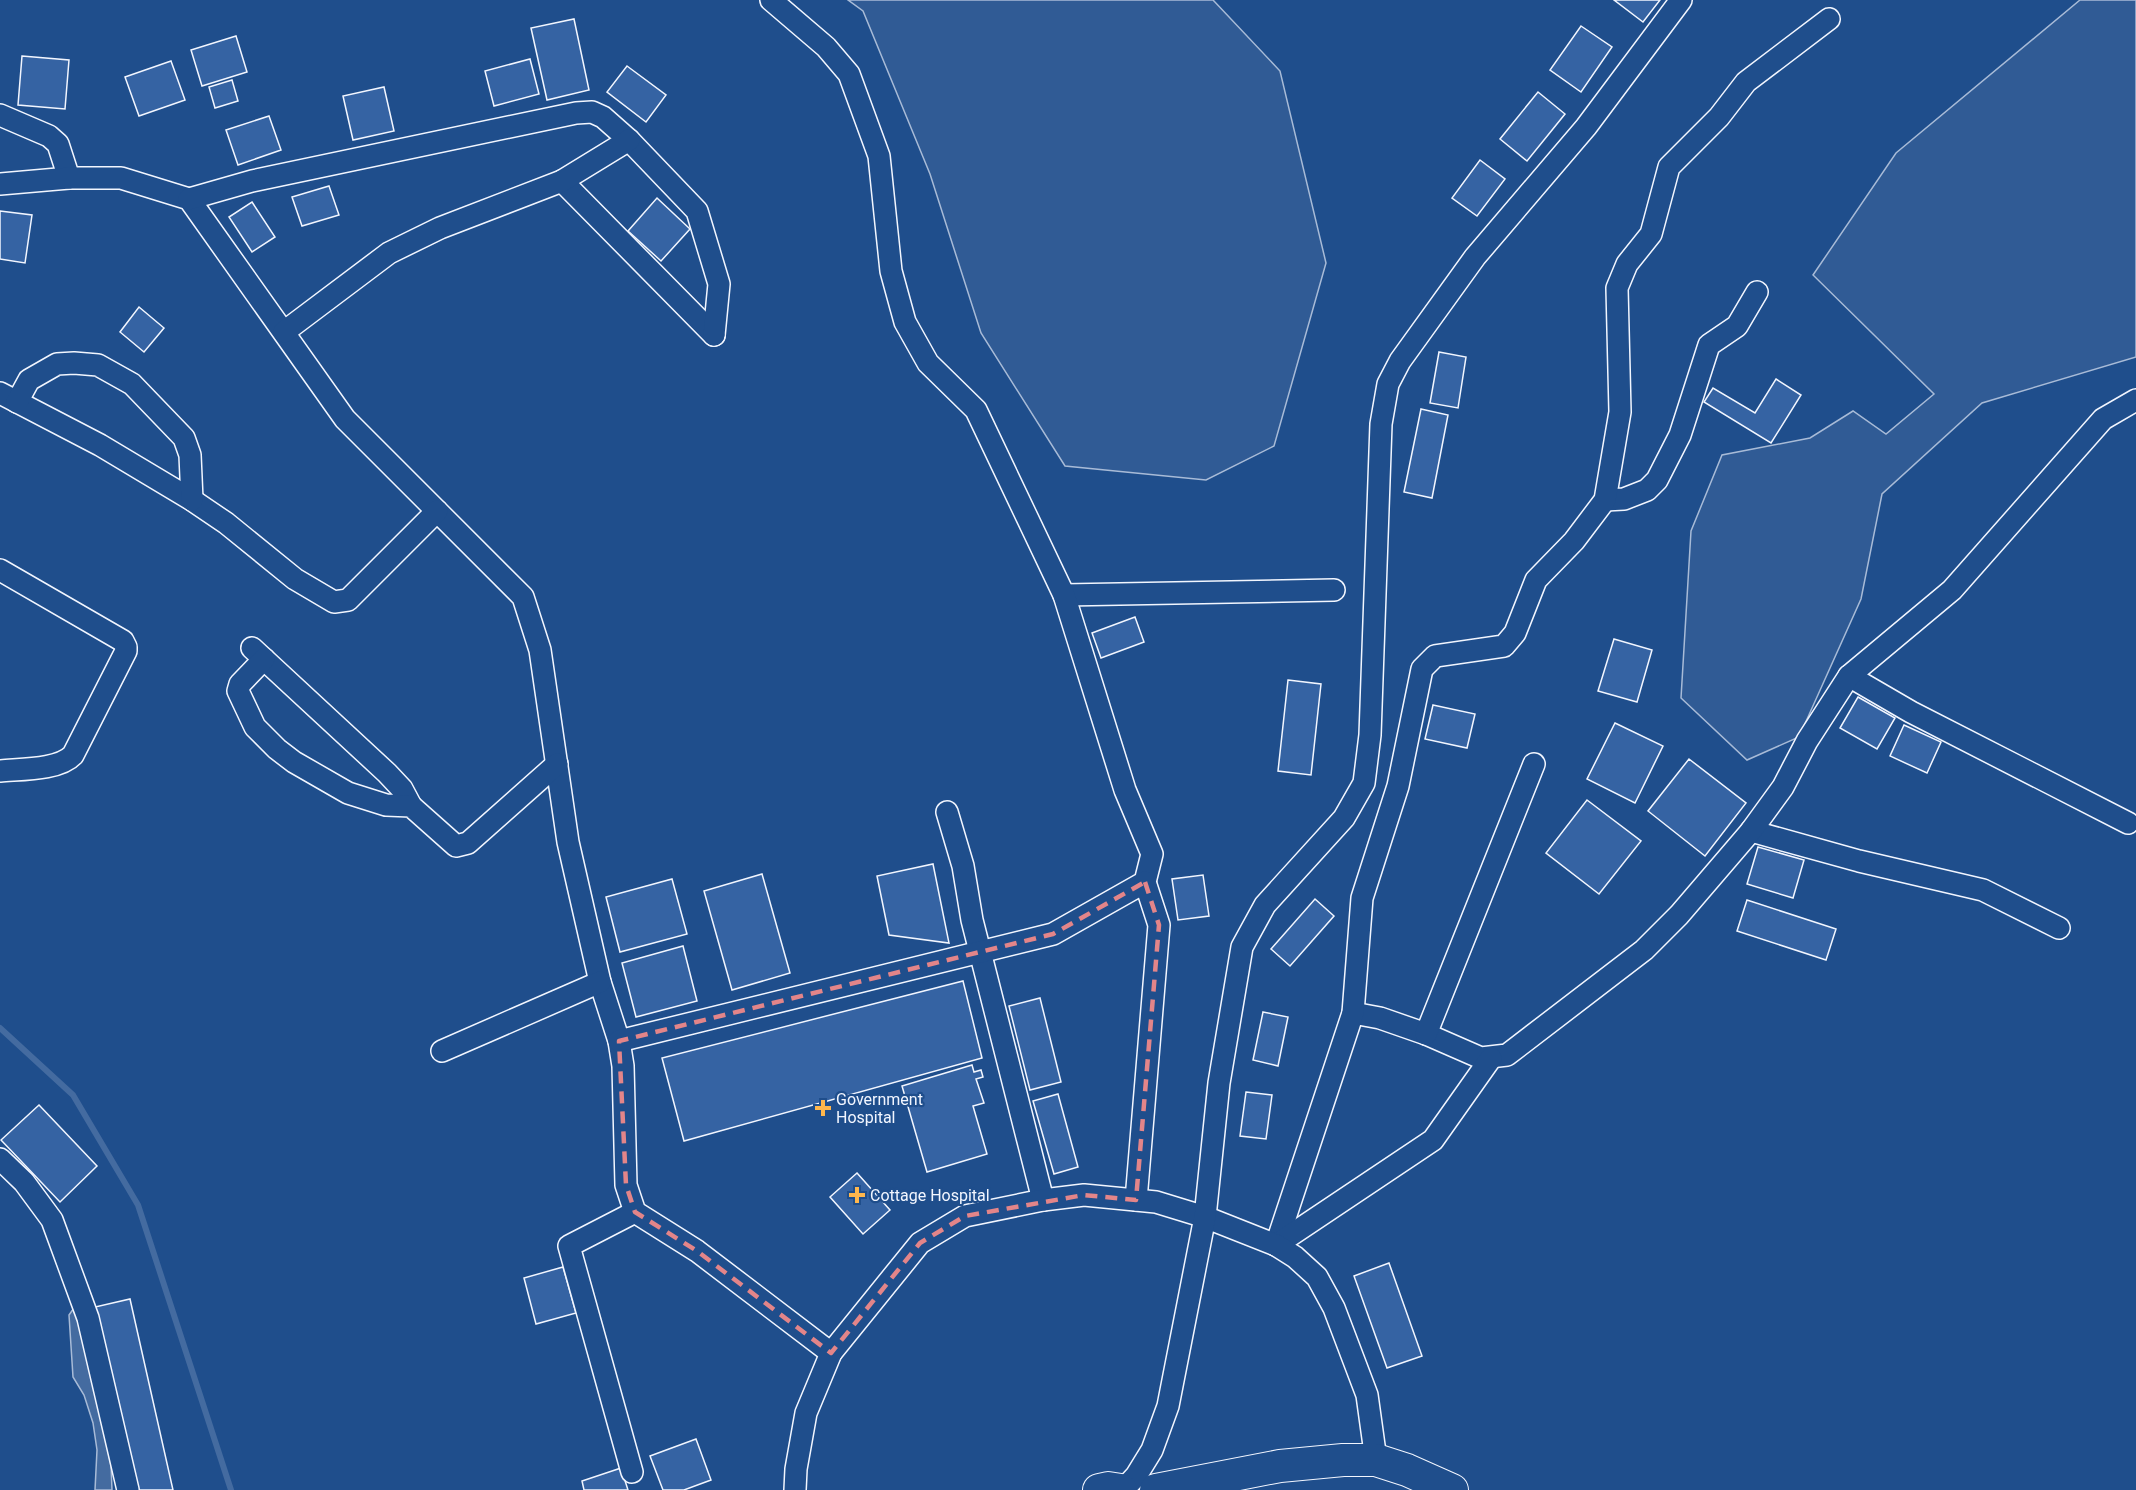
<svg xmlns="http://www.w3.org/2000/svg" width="2136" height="1490" font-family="Roboto,sans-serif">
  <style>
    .built { fill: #305b95; stroke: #a8bbd7; stroke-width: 1.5 }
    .water { fill: #446ba0; stroke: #a8bbd7; stroke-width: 1.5 }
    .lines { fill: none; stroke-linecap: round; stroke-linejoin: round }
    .stream { stroke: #446ba0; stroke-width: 6 }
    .building { fill: #3563a3; stroke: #f2f6ff; stroke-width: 1.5 }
    .minor-casing { stroke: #f2f6ff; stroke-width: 24 }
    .highway-casing { stroke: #f2f6ff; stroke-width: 34 }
    .minor { stroke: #1f4e8c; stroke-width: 21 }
    .highway { stroke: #1f4e8c; stroke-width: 32 }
    .marked { fill: none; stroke: #e38589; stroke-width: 4.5; stroke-dasharray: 12 8; stroke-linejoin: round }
    .poi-dot { fill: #ffb74d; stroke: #1f4e8c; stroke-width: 2 }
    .labels { text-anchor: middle; stroke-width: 4.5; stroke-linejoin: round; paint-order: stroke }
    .poi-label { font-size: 16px; fill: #f2f6ff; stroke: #1f4e8c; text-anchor: start }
  </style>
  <rect width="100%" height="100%" fill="#1f4e8c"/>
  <g class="built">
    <path d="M848,0h365l67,71 46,192 -52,183 -68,34 -141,-14 -84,-133 -51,-159 -67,-163z"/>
    <path d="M2080,0h56v357l-154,46 -100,91 -21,105 -62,138 -52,23 -66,-62 10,-167 31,-76 88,-17 43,-27 33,23 48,-40 -121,-119 83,-122z"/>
  </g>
  <path class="water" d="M76,1305l35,160 1,25h-17l2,-40 -4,-27 -9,-28 -11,-18 -4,-62z"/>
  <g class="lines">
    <path class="stream" d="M0,1028l73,67 65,110 93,285"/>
  </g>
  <g class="building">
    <path d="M1614,0h46l-17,22z"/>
    <path d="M574,19l15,71 -42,10 -16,-72z"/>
    <path d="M1581,26l31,21 -31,45 -31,-22z"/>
    <path d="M236,36l11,36 -45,14 -11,-36z"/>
    <path d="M22,56l47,4 -4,49 -47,-4z"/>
    <path d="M530,59l9,35 -45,12 -9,-35z"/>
    <path d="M171,61l14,39 -46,16 -14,-39z"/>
    <path d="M627,66l39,29 -20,27 -39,-30z"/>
    <path d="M232,80l6,21 -23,7 -6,-21z"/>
    <path d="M384,87l10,44 -41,9 -10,-44z"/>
    <path d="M1538,92l27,22 -38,47 -27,-22z"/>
    <path d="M269,116l12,34 -43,15 -12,-35z"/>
    <path d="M1480,160l25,19 -28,37 -25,-18z"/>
    <path d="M329,186l10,29 -37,11 -10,-29z"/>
    <path d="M657,198l33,31 -29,32 -33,-30z"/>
    <path d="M252,202l23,35 -23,15 -23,-35z"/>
    <path d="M0,211l32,4 -7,48 -25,-4z"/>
    <path d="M139,307l25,21 -20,24 -24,-20z"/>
    <path d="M1439,352l27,5 -8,51 -28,-5z"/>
    <path d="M1776,379l25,16 -30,48 -67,-41 9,-14 42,25z"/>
    <path d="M1421,409l27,6 -16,83 -28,-6z"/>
    <path d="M1135,617l9,25 -43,16 -9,-25z"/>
    <path d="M1614,639l38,11 -15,52 -39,-11z"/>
    <path d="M1288,680l33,4 -10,91 -33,-4z"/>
    <path d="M1858,697l37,21 -18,31 -37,-21z"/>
    <path d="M1433,705l42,9 -8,34 -42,-9z"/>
    <path d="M1615,723l48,23 -28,57 -48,-24z"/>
    <path d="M1904,725l37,17 -14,31 -37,-17z"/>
    <path d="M1689,759l57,44 -41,53 -57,-45z"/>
    <path d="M1587,800l54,41 -42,53 -53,-41z"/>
    <path d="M1758,847l46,13 -11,38 -46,-14z"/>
    <path d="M933,864l16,79 -60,-8 -12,-59z"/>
    <path d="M762,874l28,99 -58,17 -28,-99z"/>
    <path d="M1203,875l6,41 -31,4 -6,-41z"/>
    <path d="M672,879l15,55 -67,18 -14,-55z"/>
    <path d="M1315,899l19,17 -44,50 -19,-17z"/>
    <path d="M1747,900l89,29 -10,31 -89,-29z"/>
    <path d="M683,946l14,55 -61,16 -14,-54z"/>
    <path d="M963,981l19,77 -298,83 -22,-83z"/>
    <path d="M1040,998l21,84 -31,8 -21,-84z"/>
    <path d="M1263,1012l25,5 -10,49 -25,-6z"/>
    <path d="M972,1065l2,7 7,-2 2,7 -7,2 8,24 -11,3 14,48 -60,18 -25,-86z"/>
    <path d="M1246,1092l26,3 -6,44 -26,-3z"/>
    <path d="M1058,1094l20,73 -24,7 -21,-73z"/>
    <path d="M39,1105l58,61 -37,36 -59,-62z"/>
    <path d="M857,1173l33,37 -27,24 -33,-37z"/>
    <path d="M1389,1263l33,93 -35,12 -33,-92z"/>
    <path d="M563,1267l13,46 -40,11 -12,-46z"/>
    <path d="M130,1299l43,191h-36l-42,-183z"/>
    <path d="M696,1439l15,41 -27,10h-21l-13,-34z"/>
    <path d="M621,1468l7,22h-44l-2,-9z"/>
  </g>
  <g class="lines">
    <g class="minor-casing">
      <g id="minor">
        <path d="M0,115l49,21 9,8 11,34"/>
        <path d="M562,181l152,154"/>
        <path d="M0,184l69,-6h52l68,21 156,220 178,178 17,53 28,192 32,140 19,59 4,25 3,119 9,27 62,39 134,102"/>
        <path d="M189,199l63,-18 324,-68 16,-1 11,5 26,23 68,71 22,73 -5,51"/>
        <path d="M284,332l105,-79 51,-25 122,-47 67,-41"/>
        <path d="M0,393l100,52 92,55 34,23 69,56 39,23 14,-2 89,-89"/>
        <path d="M17,402l12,-22 28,-16 17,-1 24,2 34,19 52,54 6,17 2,45"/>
        <path d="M1605,500l19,-1 23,-9 10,-10 23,-45 29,-90 28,-19 20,-34"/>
        <path d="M0,570l123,71 3,6v4l-53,104c-14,15 -52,14 -73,16"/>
        <path d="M1064,595l270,-5"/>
        <path d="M252,648l135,125 15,16 9,17"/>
        <path d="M264,659l-24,25 -2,7 17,36 22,22 17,13 54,31 38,12 25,1 45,40 12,-3 89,-79"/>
        <path d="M1849,676l62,36 217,111"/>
        <path d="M947,812l16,54 9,54 71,280"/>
        <path d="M1751,831l108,30 124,29 76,38"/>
        <path d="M1353,1013l27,5 46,16 55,24 26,-3 137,-105 35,-35 72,-84 32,-44 24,-46 42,-65 103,-86 151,-171 33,-19"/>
        <path d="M1426,1034l108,-270"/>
        <path d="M619,1041l434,-107 92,-52 7,-28 -27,-64 -61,-195 -88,-185 -48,-47 -23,-41 -14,-51 -12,-115 -30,-82 -23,-27 -55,-47"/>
        <path d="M442,1051l158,-69"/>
        <path d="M0,1159l24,23 28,38 36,98 40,172"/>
        <path d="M1136,1200l23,-275 -14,-43"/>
        <path d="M1276,1245l77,-232 9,-115 36,-112 24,-117 13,-13 69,-10 11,-13 21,-53 38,-39 31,-41 15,-88 -3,-124 10,-24 24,-30 18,-67 50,-50 27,-35 83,-63"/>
        <path d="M1276,1245l157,-105 58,-82"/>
        <path d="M632,1472l-63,-226 66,-34"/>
        <path d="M795,1490l1,-21 10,-56 25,-60 89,-110 45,-27 78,-16 41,-5 72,7 49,15 71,28 19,12 22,20 17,31 33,87 9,65"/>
        <path d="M1123,1490l13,-14 16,-26 16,-44 37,-189 14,-134 23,-136 23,-42 79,-87 20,-35 6,-48 11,-311 7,-40 12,-23 75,-104 111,-130 95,-127"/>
      </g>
    </g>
    <g class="highway-casing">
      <g id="highway">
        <path d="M1099,1490l9,-2 13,2"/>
        <path d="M1156,1490l124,-24 63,-6h33l31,10 45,20"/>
      </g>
    </g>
    <use href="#minor" class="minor"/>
    <use href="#highway" class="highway"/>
  </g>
  <path class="marked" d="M1145,882l14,43 -23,275 -52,-5 -119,21 -45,27 -89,110 -134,-102 -62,-39 -9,-27 -7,-144 434,-107z"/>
  <g class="poi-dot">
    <path d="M820 1099h6v6h6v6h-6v6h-6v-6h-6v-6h6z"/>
    <path d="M854 1186h6v6h6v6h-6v6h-6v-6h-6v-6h6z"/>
  </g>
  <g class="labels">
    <g class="poi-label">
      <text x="836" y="1105">Government<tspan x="836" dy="18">Hospital</tspan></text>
      <text x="870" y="1201">Cottage Hospital</text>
    </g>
  </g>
</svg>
